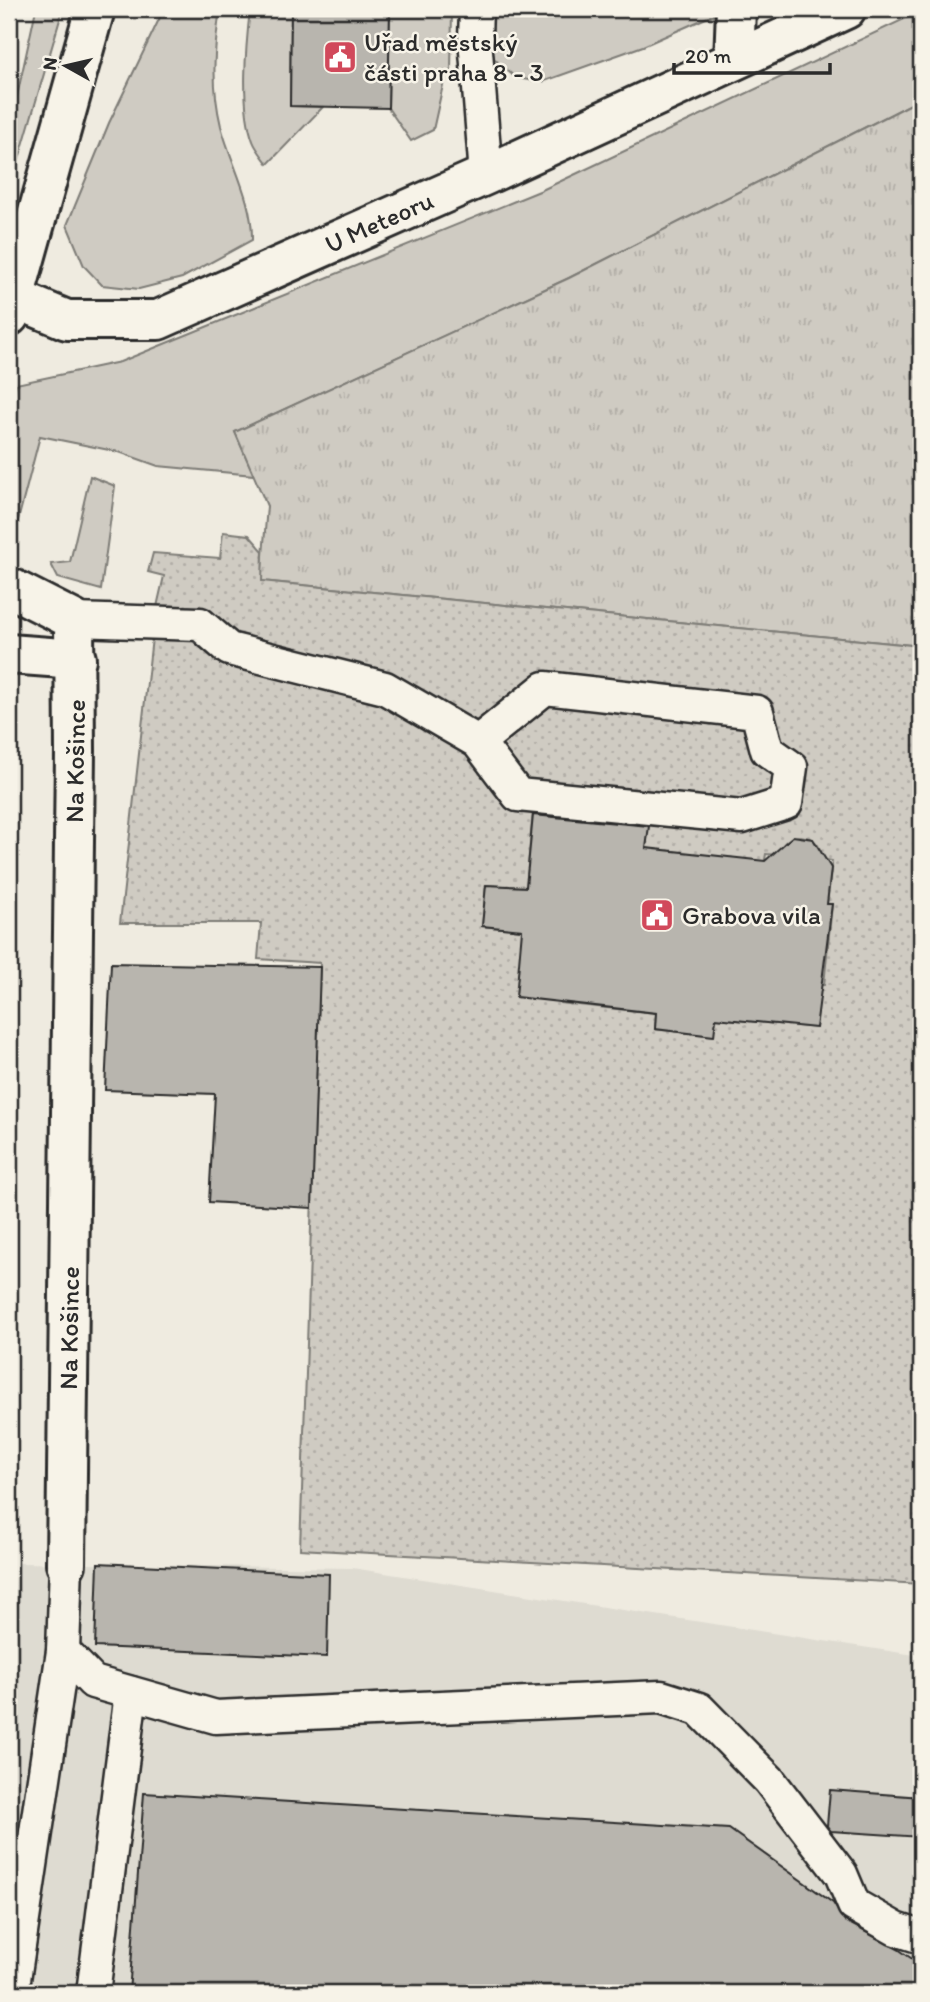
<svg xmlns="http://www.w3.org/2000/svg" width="930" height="2002" font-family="Itim,sans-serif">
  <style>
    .built { fill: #dedbd1 }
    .grass { fill: #cfcbc2; stroke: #7d7b76; stroke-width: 2 }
    .park { fill: url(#park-tufts); stroke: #7d7b76; stroke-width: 2 }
    .garden { fill: url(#garden-dots); stroke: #7d7b76; stroke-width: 2; fill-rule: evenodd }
    .building { fill: #b8b5ae; stroke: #2b2b2b; stroke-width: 2 }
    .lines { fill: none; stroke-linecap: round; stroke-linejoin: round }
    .lane-casing { stroke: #2b2b2b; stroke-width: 37 }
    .street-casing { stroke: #2b2b2b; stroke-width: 44 }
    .primary-casing { stroke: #2b2b2b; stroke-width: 44 }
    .lane { stroke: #f7f3e8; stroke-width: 32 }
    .street { stroke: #f7f3e8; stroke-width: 38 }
    .primary { stroke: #f7f3e8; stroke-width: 38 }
    .labels { text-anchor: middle; stroke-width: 5; stroke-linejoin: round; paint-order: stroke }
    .poi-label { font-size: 26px; fill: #2b2b2b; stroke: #f7f3e8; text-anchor: start }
    .street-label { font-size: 26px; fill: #2b2b2b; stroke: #f7f3e8 }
  </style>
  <defs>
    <pattern id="park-tufts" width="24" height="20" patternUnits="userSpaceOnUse" patternTransform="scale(1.75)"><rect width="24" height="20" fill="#cfcbc2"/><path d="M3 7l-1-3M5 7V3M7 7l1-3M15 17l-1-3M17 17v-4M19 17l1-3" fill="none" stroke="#b2aea7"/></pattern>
    <pattern id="garden-dots" width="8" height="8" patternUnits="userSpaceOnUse" patternTransform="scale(1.75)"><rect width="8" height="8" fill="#cfcbc2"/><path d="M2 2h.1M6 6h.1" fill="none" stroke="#b2aea7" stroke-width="1.8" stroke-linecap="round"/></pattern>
  </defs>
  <rect width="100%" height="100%" fill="#efebe0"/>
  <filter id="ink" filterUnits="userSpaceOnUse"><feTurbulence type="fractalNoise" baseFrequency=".0143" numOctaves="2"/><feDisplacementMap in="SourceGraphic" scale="14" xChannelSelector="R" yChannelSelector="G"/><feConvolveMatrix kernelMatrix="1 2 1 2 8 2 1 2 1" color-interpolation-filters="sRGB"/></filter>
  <g filter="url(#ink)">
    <path class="built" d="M17,1563l335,5 569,88v337h-912v-337z"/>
    <g class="grass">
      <path d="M36,9h27l-54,184v-60z"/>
      <path d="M164,9h56c-6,42 -9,75 1,117 10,38 32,74 31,114l-70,38 -43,11 -37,-4 -18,-19 -17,-41 42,-102z"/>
      <path d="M250,9h41l-1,97 33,1 -55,57c-5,-7 -12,-15 -15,-23 -13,-34 -7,-96 -3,-132z"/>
      <path d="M390,9h62l-1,64 -6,3 -12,54 -22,11 -23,-33z"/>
      <path d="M492,9h223v5l-72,32 -101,36 -26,-4 -26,-23z"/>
      <path d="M921,11v88l-352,179 -334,154 19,43 -96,-9 -39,-14 -79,-16 -24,92c-13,-45 -10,-99 0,-144l104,-22 422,-172z"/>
      <path d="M90,476l25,10 -14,104 -43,-12 -7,-14 19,-2z"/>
    </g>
    <path class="park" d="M921,99v547l-660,-65 6,-75 -32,-74 334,-154z"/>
    <path class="garden" d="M223,532l26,3 14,16 -1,30 659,65v938l-621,-35 20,-586 -62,-4 3,-36h-141l34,-303 10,-44 -16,-4 5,-19 67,5zM533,811l116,11 -3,26 117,23 3,-17 12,1c6,-27 45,-24 43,4l11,2 -5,43h5l-8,81h-4l-4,43 -100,-10 -3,18 -58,-7 1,-16 -96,-10 -38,-73 -40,-4 4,-41 40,2z"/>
    <g class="building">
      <path d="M291,9h99l-2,99 -98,-2z"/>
      <path d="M533,815l116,11 -3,22 119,13 28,-25 20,3 18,29 -4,36h5l-16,124 -100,-10 -2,18 -59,-7 1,-16 -140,-16 6,-67 -40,-4 4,-41 40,2z"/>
      <path d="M111,963l209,4 -8,241 -103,-6 6,-108 -110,-4z"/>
      <path d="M98,1563l231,11 -2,83 -232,-10z"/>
      <path d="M830,1790l91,7v40l-90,-6 -4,-5z"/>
      <path d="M144,1793l585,36 104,74 12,18 53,28 23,16v28h-792z"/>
    </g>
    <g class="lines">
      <g class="lane-casing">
        <g id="lane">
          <path d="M476,9l-1,30 11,136"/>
          <path d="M74,620l126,4 29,25 156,39 93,54 40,53 224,22 44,-14 5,-36 -24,-17 -10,-38 -212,-24 -67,54"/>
          <path d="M63,1651l30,31 123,35 445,-20 38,12 70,71 72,94 13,31 42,24 25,8"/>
          <path d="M12,1993l51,-342 3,-87"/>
          <path d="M93,1993l38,-300"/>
        </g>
      </g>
      <g class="street-casing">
        <g id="street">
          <path d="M734,60l2,-51"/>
          <path d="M14,298l53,22h91l328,-145 360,-166"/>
          <path d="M9,587l65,33 1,131 -9,813"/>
          <path d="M9,654l67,5"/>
        </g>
      </g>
      <g class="primary-casing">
        <path id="primary" d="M9,316l86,-307"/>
      </g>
      <use href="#lane" class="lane"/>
      <use href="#street" class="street"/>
      <use href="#primary" class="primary"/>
    </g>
  </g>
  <defs>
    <g id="civic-square" transform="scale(1.75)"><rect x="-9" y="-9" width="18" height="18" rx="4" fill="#d1495b" stroke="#f7f3e8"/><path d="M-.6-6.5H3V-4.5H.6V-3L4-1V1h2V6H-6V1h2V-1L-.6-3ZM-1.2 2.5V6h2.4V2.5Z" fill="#fff"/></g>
  </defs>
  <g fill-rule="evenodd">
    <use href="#civic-square" x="340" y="57"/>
    <use href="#civic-square" x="657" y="915"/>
  </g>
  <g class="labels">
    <g class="poi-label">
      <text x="364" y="51">Uřad městský<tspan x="364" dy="30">části praha 8 - 3</tspan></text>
      <text x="682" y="924">Grabova vila</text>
    </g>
    <g class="street-label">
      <text transform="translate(379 222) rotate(-24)" y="9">U Meteoru</text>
      <text transform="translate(75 761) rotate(-89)" y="9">Na Košince</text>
      <text transform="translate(69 1328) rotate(-89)" y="9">Na Košince</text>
    </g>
  </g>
  <rect width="930" height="2002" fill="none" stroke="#f7f3e8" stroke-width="35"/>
  <rect x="18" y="18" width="895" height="1967" fill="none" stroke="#2b2b2b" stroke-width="2.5" filter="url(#ink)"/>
  <g transform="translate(66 66) rotate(278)" stroke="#f7f3e8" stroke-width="5" paint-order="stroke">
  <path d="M0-5L12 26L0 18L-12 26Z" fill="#2b2b2b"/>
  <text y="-10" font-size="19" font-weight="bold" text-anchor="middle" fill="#2b2b2b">N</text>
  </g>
  <path d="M674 63v10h156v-10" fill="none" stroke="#2b2b2b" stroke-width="3.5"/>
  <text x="685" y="63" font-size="21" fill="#2b2b2b" stroke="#f7f3e8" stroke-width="5" paint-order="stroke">20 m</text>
</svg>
